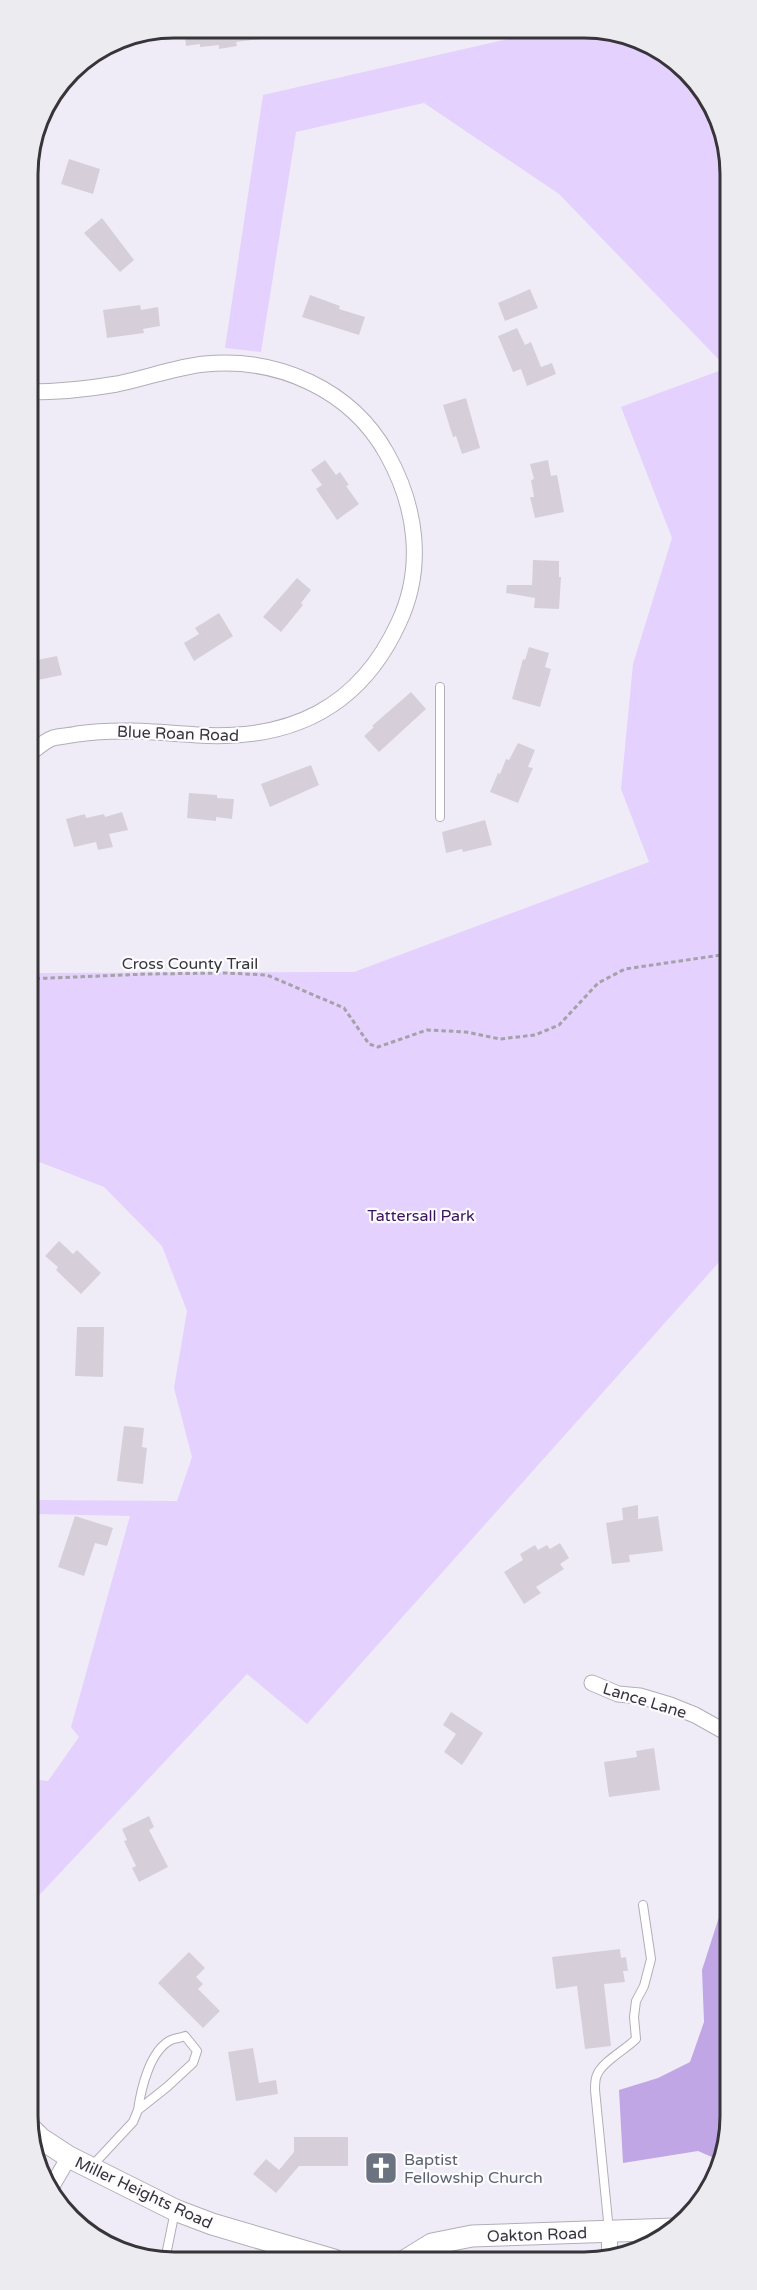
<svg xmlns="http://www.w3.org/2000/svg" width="757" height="2290" font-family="'Varela Round',sans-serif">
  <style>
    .green { fill: #e4d1fe }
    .forest { fill: #c1a6e5 }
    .building { fill: #d6cfd9 }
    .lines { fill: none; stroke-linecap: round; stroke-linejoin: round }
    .lane-casing { stroke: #b2aeb9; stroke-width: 10 }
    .street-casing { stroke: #b2aeb9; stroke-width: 17 }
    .secondary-casing { stroke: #b2aeb9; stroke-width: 23 }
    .path { stroke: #a4a1a9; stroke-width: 3; stroke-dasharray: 4.5 3; stroke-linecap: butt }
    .lane { stroke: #fff; stroke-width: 8 }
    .street { stroke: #fff; stroke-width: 15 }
    .secondary { stroke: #fff; stroke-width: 21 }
    .labels { text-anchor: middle; stroke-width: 4.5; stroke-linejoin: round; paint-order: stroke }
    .street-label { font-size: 16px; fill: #373539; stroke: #fcfbff }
    .park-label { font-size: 16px; fill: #3a135c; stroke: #fcfbff }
    .worship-label { font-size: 16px; fill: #5b616d; stroke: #fcfbff; text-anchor: start }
    .rim { fill: none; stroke: #373539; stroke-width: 3 }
  </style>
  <rect width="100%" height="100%" fill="#f0ecf7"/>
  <path class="green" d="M551,29l61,1 75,40 40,76 2,1105 -422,473 -60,-50 -218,232v-75l5,-7 -5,-3v-42l19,2 31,-44 -8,-10 59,-211 -92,-2 1,-14 138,1 15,-44 -18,-69 13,-77 -25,-65 -58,-59 -75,-29 -1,-185 326,-1 295,-110 -28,-73 12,-125 39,-126 -51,-131 106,-39 -168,-174 -135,-91 -128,29 -35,220 -36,-4 38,-253z"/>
  <path class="forest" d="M720,1914l9,3 1,208 -9,36 -23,-10 -75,12 -4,-73 39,-12 32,-16 14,-40 -2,-52z"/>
  <g class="building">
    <path d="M184,27l75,1 1,11 -24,3 1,4 -18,3v-4l-19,2v-3l-14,2z"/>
    <path d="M69,159l31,10 -7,25 -32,-10z"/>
    <path d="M102,218l32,42 -14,12 -36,-39z"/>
    <path d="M530,289l8,19 -33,13 -7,-18z"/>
    <path d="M310,295l30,11 -1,3 26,8 -6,18 -57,-18z"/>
    <path d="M140,305l1,5 17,-3 2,19 -17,3 1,4 -37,5 -4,-28z"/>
    <path d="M517,328l8,17 6,-3 10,25 11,-4 4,11 -29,12 -6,-17 -8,3 -15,-36z"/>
    <path d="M466,398l14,50 -18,6 -6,-18 -3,1 -10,-32z"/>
    <path d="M325,460l11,15 4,-3 9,13 -3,1 13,18 -22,16 -21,-31 6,-4 -11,-15z"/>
    <path d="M548,460l3,16 6,-1 7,37 -29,6 -5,-21h4l-3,-17 3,-1 -4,-15z"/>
    <path d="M533,560l26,1v16h2l-2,32 -25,-1 1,-10 -29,-5 1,-8h25z"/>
    <path d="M297,578l14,12 -10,13 2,2 -22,27 -18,-15z"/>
    <path d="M219,613l14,23 -39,25 -10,-18 15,-9 -4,-6z"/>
    <path d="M529,647l20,6 -4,14 6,2 -11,38 -28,-8 11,-40 2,1z"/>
    <path d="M57,656l5,19 -34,7v-20z"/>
    <path d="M411,692l15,17 -47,43 -15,-16 10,-9 -2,-1z"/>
    <path d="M518,743l17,7 -7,17 5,1 -15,35 -28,-11 8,-19 2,1 6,-15 3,1z"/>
    <path d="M311,765l8,20 -49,22 -9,-23z"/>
    <path d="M189,793l28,2v3l17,1 -2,20 -16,-2v4l-29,-3z"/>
    <path d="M122,812l6,18 -19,4 4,13 -15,3 -2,-8 -22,5 -8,-28 19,-5 1,4 18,-4 1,3z"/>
    <path d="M485,820l7,25 -29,7 -1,-3 -16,4 -4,-21z"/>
    <path d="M59,1241l14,13 4,-4 24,23 -20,21 -25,-24 2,-3 -13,-11z"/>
    <path d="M77,1327h27l-1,50 -28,-1z"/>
    <path d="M124,1426l20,2 -2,19 5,1 -4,36 -26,-3z"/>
    <path d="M638,1505v14l20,-3 5,35 -34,4 1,7 -18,2 -6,-41 17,-3 -1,-12z"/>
    <path d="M75,1516l38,12 -6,18 -12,-3 -11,33 -26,-9z"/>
    <path d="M560,1543l9,15 -9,6 4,5 -28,18 5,6 -17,11 -20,-32 19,-12 -3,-6 15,-9 3,5 9,-5 3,4z"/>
    <path d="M451,1712l32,21 -21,32 -18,-13 12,-18 -13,-9z"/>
    <path d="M654,1748l6,42 -51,7 -5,-35 33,-5 -1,-6z"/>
    <path d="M149,1816l5,11 -5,3 19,37 -29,15 -7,-14 4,-2 -12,-25 3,-1 -5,-11z"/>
    <path d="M620,1949l1,9 5,-1 2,14h-5l2,11 -21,2 7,62 -26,3 -8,-63 -21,3 -4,-32z"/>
    <path d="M189,1952l16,16 -9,9 7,7 -5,5 22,22 -17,17 -45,-45z"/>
    <path d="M253,2048l6,35 17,-3 2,14 -42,7 -8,-49z"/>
    <path d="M294,2137h54v29h-49l-23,27 -23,-19 13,-15 13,11 15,-18z"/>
  </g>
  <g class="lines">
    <g class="lane-casing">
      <g id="lane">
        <path d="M440,687v130"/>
        <path d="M91,2167l42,-45 5,-12 29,-23 26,-24 4,-12 -12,-15c-4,2 -10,2 -14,4 -21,10 -30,49 -33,70"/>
        <path d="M609,2231l-14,-141c0,-4 0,-11 2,-15 5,-13 28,-25 39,-36l-2,-22 2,-16 8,-15 7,-27 -8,-54"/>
        <path d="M165,2260l10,-49"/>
      </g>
    </g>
    <g class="street-casing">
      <g id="street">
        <path d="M28,392c29,0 60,-3 89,-8 30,-6 58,-17 88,-20 72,-7 146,25 182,90 29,52 38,112 12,168 -39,86 -109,119 -202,113 -41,-3 -79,-7 -120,-1 -8,2 -17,2 -24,4 -9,3 -18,12 -25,17"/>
        <path d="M592,1683l26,11 22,2 30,9 25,10 34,19"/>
        <path d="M52,2186l17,-29"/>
        <path d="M609,2232l1,28"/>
      </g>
    </g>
    <g class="secondary-casing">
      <g id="secondary">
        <path d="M30,2128l10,10 29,19 106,53 37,14 122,36"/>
        <path d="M406,2260l26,-16 40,-8 202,-7"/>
      </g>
    </g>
    <path class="path" d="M28,979l119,-5 79,-1 41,2 77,33 25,36 9,3 49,-17 39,2 34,7 35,-4 24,-10 39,-42 27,-14 103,-15"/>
    <use href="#lane" class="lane"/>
    <use href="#street" class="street"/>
    <use href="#secondary" class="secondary"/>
  </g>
  <defs>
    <g id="church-square" transform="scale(1.725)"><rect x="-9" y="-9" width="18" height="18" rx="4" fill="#6b7280" stroke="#fcfbff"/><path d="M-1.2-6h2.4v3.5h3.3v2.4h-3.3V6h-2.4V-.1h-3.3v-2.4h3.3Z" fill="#fff"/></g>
  </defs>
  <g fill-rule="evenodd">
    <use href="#church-square" x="381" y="2168"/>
  </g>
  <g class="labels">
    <g class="street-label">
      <text transform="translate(178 733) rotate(2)" y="6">Blue Roan Road</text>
      <text x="190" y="969">Cross County Trail</text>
      <text transform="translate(645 1700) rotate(17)" y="6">Lance Lane</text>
      <text transform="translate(144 2192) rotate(25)" y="6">Miller Heights Road</text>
      <text transform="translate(537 2234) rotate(-2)" y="6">Oakton Road</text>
    </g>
    <g class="park-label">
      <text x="421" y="1221">Tattersall Park</text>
    </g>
    <g class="worship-label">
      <text x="404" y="2165">Baptist<tspan x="404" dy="18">Fellowship Church</tspan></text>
    </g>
  </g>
  <path d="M0 0H757V2290H0ZM174 38H584A136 136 0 0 1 720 174V2116A136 136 0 0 1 584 2252H174A136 136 0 0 1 38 2116V174A136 136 0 0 1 174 38Z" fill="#ecebef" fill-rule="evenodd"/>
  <path class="rim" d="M174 38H584A136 136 0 0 1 720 174V2116A136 136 0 0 1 584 2252H174A136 136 0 0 1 38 2116V174A136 136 0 0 1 174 38Z"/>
</svg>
